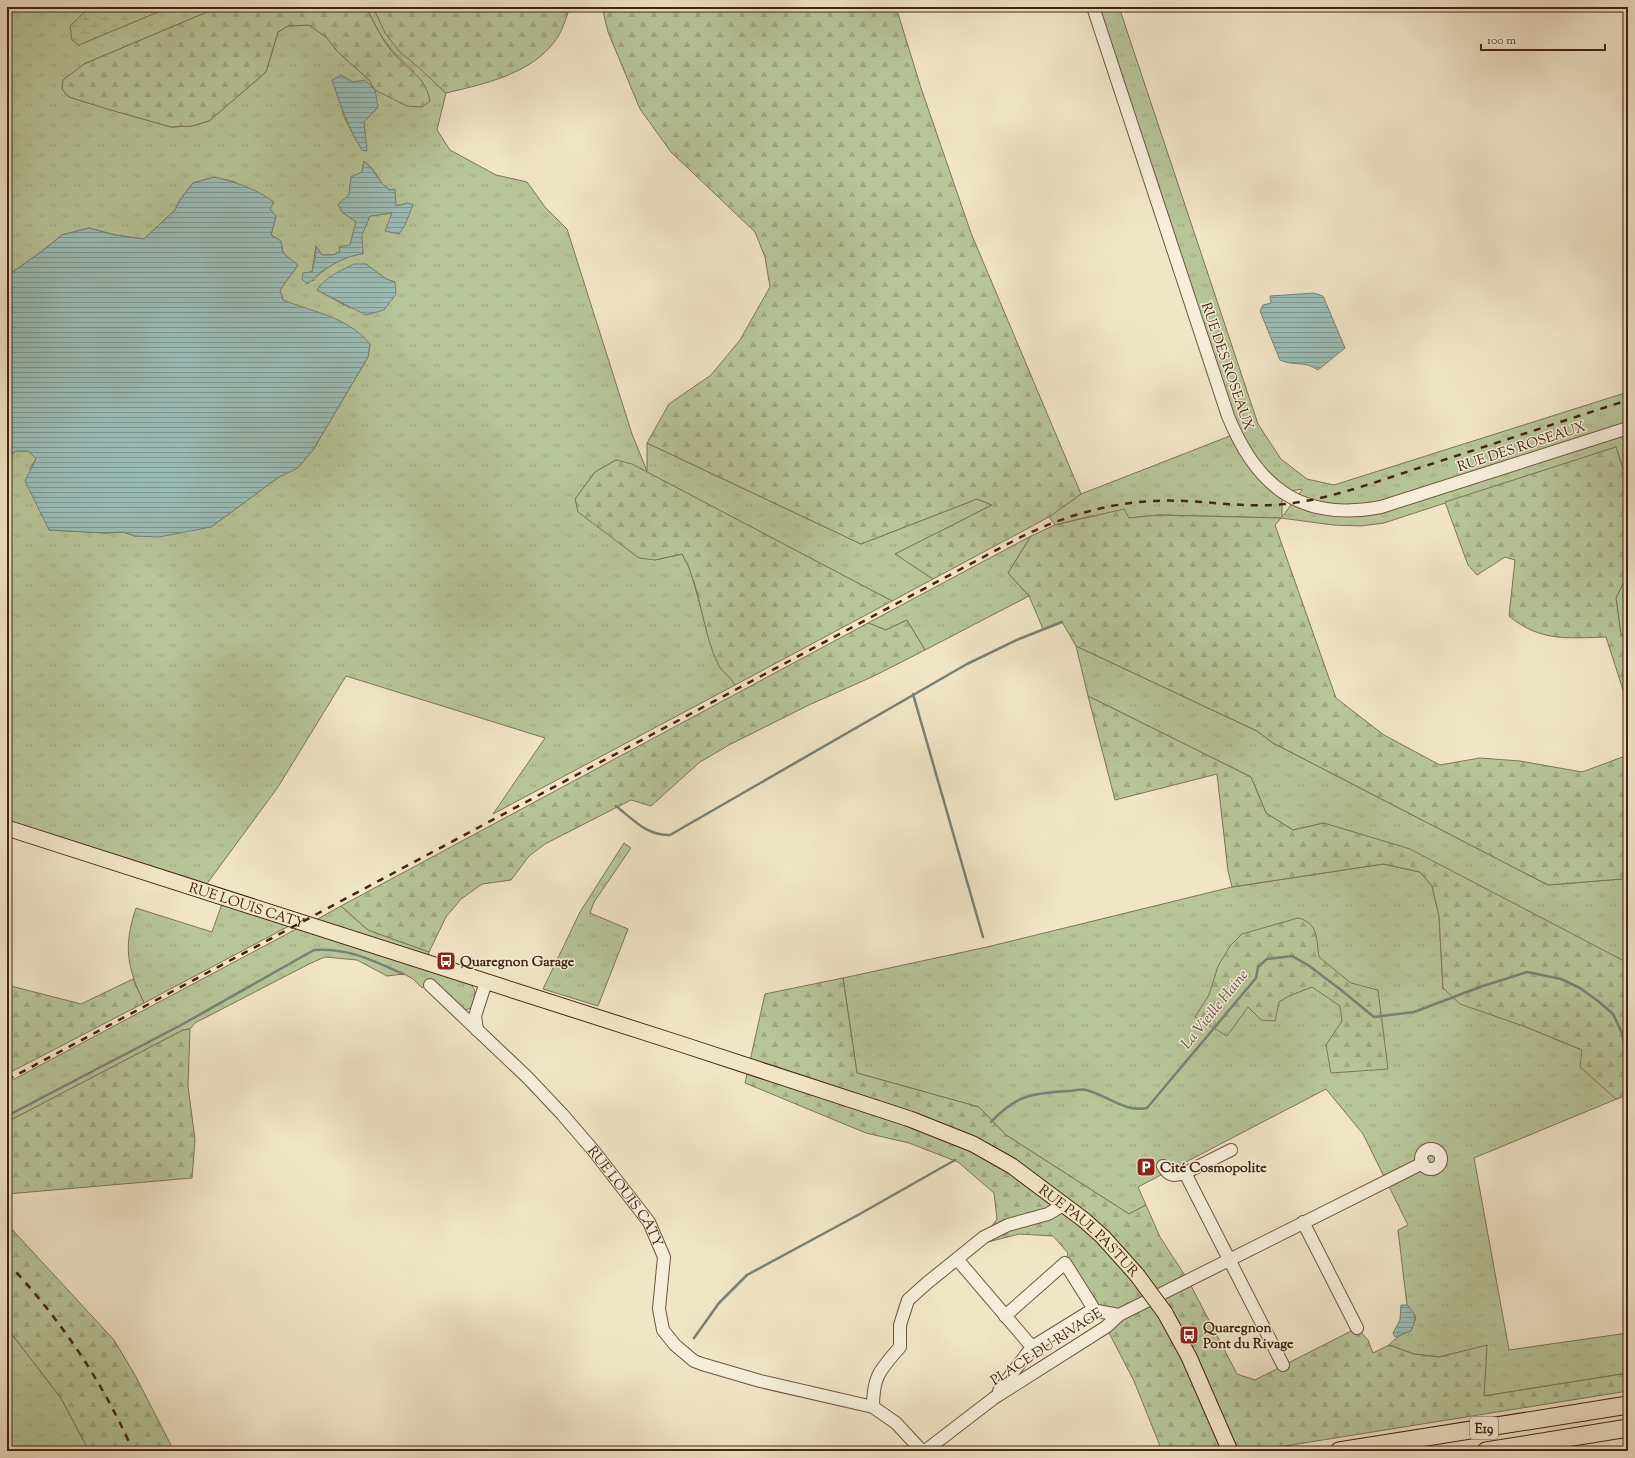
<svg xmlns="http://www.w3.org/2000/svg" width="1635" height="1458" font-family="'Sorts Mill Goudy',serif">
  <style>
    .grass { fill: url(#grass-tufts); stroke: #7e7455; fill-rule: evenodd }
    .forest { fill: url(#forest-firs); stroke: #7e7455 }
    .wetland { fill: url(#wetland-marsh); stroke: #7e7455 }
    .water { fill: url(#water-rules); stroke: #798076 }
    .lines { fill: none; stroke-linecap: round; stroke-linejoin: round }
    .stream { stroke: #798076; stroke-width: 2.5 }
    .minor-casing { stroke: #70543f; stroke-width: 14 }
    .major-casing { stroke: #452312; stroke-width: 17 }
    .highway-casing { stroke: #452312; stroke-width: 19 }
    .minor { stroke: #f6eedb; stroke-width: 12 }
    .major { stroke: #f1e5c7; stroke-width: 15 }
    .highway { stroke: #f1e5c7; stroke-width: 17 }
    .rail { stroke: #452312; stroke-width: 2.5; stroke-dasharray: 7 7; stroke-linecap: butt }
    .major-bridge-casing { stroke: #452312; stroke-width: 17; stroke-linecap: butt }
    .major-bridge { stroke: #f1e5c7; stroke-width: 15 }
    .labels { text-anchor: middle; stroke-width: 3; stroke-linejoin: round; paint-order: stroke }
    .shield { fill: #f6eedb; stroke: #7a604e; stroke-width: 1 }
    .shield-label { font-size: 13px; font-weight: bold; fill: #452312 }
    .street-label { font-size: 14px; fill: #452312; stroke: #f6eedb }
    .poi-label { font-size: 14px; font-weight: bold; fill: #452312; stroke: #f6eedb; text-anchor: start }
    .water-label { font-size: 15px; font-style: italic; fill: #5f5244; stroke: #f6eedb }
  </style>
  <defs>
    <pattern id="grass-tufts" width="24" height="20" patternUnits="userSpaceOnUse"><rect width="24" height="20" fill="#b7c598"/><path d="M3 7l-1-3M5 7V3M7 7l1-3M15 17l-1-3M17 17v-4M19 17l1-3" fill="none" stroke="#9fa982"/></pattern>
    <pattern id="forest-firs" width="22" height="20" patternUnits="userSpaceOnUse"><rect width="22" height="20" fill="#b7c598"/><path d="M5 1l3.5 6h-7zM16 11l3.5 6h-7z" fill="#9fa982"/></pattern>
    <pattern id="wetland-marsh" width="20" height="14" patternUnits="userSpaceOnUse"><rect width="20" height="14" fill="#b7c598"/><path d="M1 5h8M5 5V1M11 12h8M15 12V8" fill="none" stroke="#9fa982"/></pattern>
    <pattern id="water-rules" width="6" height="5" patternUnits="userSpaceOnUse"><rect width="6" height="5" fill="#9bbeb9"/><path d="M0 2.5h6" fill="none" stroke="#809a95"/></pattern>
  </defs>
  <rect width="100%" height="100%" fill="#f1e5c7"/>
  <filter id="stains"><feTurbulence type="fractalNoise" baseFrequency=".005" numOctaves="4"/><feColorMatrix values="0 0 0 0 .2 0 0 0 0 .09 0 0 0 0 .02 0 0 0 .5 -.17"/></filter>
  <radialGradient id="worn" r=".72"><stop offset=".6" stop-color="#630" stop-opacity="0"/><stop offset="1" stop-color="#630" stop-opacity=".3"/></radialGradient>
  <g class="grass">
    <path d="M7,7h212l-135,57 -15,33 102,30 21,-1 17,-5 57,-49 12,-40 10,-6 21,-1 17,12 12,15 31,28 6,10 39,-19c-25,-20 -34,-35 -48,-64h7c16,30 48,63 73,86l-9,37 13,20 46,25 31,7 18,25 22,22 65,205 15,37v-28l214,101 116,-45 15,6 -96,49 37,25 -41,22 -244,-128 -32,-13 -21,12 -20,27 80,61 27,-6 7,12 20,71 26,48 -242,129 52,-76 -199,-62 -68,111 -72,98 -199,-63v-363l9,-8h12l8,8 -6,9 19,62 56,3 18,-1 12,4 76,-9 68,-50 19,-10 15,-17 55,-93 2,-13 -87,-44 -3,-10 18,-25 -15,-12 -2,-12 -10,-6 5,-19 -41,-34 -21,-5 -21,6 -13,17 -5,10 -31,29 -29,-4 -26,-7 -27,7 -21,17 -34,24zM341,75l11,7 26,25 -14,15 2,29 -4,-1 -19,-35zM364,161l9,8 9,15 8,6 5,16 13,-3 -17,28h-5l6,-18 -22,3 -9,19 2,19c-17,1 -39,13 -50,27l-10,-8 9,-1 4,-26 6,9h11l17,-10 6,-23 -14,-10 7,-17 2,-18 11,-5zM366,264l20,15 9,3 -45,26 -33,-18z"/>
    <path d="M1093,7h26l139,417 23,35 26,20 27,6 294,-93v93l-12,-38 -232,76 -23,3 -28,-1 -52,-7 -122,-3 -30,3 -38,-2 -36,9 -6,-8 32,-23 154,-60zM1302,489v1l-20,27v-24z"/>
    <path d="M1031,536l-23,37 21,23 -104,54 -18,-30 -21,10 -18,-7z"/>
    <path d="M1628,566v69l-7,1 -5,-38 9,-19z"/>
    <path d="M1076,646l181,85 16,12 275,142 74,-6 6,4v80l-304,-140 -31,7 -27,-17 -15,-36 -163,-81z"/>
    <path d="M624,843l7,5 -37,54 -4,11 38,16 -30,77 -55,-17 37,-77z"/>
    <path d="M1383,864l37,8 12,14 7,30 4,73 83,38 56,23 37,48 -145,60 35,192 119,-17v40l-144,23 2,-50 -47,11 -25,-3 -25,-9c9,-11 24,-13 27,-28l-9,-12 -9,-75 10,-5 -45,-91 -37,-45 -188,98 8,18 -17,9 -123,-79 -27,-28 -122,-34 -14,-95 144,-31 245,-60z"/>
    <path d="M223,901l70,23 -149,79c-17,-36 -21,-56 -8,-95l76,24z"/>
    <path d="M341,906l27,24 61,22 -1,6 -114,-37z"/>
    <path d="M300,927l169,56c9,7 6,15 2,25l-8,3 -33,-29 -8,6 -9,-9 -9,-5 -17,2 -30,-16 -32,-3 -16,7 -114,59 -5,6 -7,1 -176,92v-39z"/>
    <path d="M7,1328l54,70 28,53h-82z"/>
  </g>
  <g class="forest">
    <path d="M219,7h147c9,17 16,34 29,48 14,17 30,20 35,46l-8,6 -15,-1 -32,-16 -6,-10 -31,-28 -12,-15 -17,-12 -21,1 -10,6 -12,40 -57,49 -17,5 -21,1 -64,-18 -38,-12 -7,-8 1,-9 21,-16z"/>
    <path d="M373,7h197c-4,11 -8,25 -15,34 -24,33 -71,43 -109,52l-28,-26 -19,-16 -14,-18z"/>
    <path d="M602,7h294l25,81 50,145 110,261 -32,23 -116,62 -38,-25 97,-49 -15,-6 -116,45 -214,-101 22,-39 42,-29 29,-35 30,-53 -5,-30 -10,-25 -84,-80 -31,-43 -32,-77z"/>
    <path d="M1616,447l12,38v81l-3,13 -9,19 5,37h7v109l-4,-51 -18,-56c-38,1 -66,5 -97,-21l6,-56 -10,-3 -28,18 -9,-10 -23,-63z"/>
    <path d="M616,460l16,4 260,137 -157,84c-4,-8 -12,-12 -16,-19 -18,-35 -17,-78 -37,-112l-27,6 -16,-2 -61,-46 -3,-13 20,-27z"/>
    <path d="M1124,509l5,9 30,-3 122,3 -6,7 61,173 48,37 56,30 40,-7 40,3 62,11 46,-17v128l-6,-4 -74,6 -275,-142 -16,-12 -181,-85 -14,-24 -19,7 -14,-33 -21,-23 23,-37 24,-11z"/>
    <path d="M907,620l18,30 -51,26 -65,29 -80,40 -29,17 -49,44 -20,-6 -86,44 -16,12 -18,24 -29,4 -21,15 -15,18 -17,35 -61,-22 -27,-24 527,-283 18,7z"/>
    <path d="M1088,696l163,81 15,36 27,17 31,-7 86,26 218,114v132l-12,4 -36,-32 2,-17 -56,-23 -66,-23 -17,-16 -4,-72 -7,-30 -12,-14 -37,-8 -151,23 -4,-16 -11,-97 -102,26z"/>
    <path d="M1298,918c21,5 18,21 21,39l32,26 27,7 10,79 -57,4 -5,-28 16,-24 -2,-15 -28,-19 -23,9 -10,6 -4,19 -14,-1 -13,-13 -21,29 -32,-19 14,-22 9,-29 12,-20 12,-12z"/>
    <path d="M843,978l14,95 122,34 27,28 123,79 17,-9 14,32 28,43 49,94 18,6 102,-52 11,12 5,13 16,-8 25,9 25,3 48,-12 -3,51 144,-23v18l-374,60h-134l40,-5 -26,-65 -28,-54 13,-12 -21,-10 -32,-44 2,-8 -15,-17 -34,-2 -31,8 -4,-5 13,-18 -3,-26 -36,-31 -49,-19 -43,-10 -121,-50 20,-89z"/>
    <path d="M133,979l11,24 -137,71v-89l74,19z"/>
    <path d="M190,1029l-2,57 7,54 -3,38 -185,16v-72l176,-92z"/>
    <path d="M7,1224l107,116 21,35 39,76h-85l-28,-53 -54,-70z"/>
  </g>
  <path class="wetland" d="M90,7h80l-91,38 -7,-5 -2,-14z"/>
  <g class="water">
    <path d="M341,75l11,7 13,-2 10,10 3,17 -14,15 3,29 -5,-1c-14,-22 -22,-46 -30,-70z"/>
    <path d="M364,161c10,9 15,21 25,29l6,-1 1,17 12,-3 5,2 -8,20 -6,9 -14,-3 7,-18 -22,3 -8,19 1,19c-15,1 -30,10 -42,18 -6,4 -8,9 -14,12l-5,-5 1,-6 9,-1 4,-18v-8l6,9h11l7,-3 -1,-5 11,-2 6,-23 -14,-10 -4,-8 11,-9 2,-18 11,-5z"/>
    <path d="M214,177c22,5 42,12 60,25l-4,7 6,7 -5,19 10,6 2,12 15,12 -18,25 3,10c30,12 65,17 87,44l-2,13 -55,93 -15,18 -19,9 -68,50 -52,10 -24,-1 -12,-4 -18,1 -56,-3 -24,-49 11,-22 -8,-8h-12l-9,8v-183l34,-24 21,-17 27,-7 26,7 29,4 31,-29 5,-10 13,-17z"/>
    <path d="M354,264h12l20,15 9,3 1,12 -12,16 -18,5 -49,-25c8,-13 23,-19 37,-26z"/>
    <path d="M1314,293l9,3 22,52 -27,22c-14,-10 -23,-3 -38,-10l-20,-49 3,-6 8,-2 -1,-7z"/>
    <path d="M1401,1305h6c9,9 10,14 4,26l-16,6 -2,-4 7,-13z"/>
  </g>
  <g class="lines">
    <g class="stream">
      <path d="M913,694l70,243"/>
      <path d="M616,806c18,14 31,30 54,29l297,-171 52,-25 43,-17"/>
      <path d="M7,1116l176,-92 131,-74c36,-2 57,10 89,24"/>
      <path d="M991,1122c25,-27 42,-29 77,-31 6,0 13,-3 18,-1 21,5 39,23 61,18l109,-130 2,-11 9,-8 25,-3 16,9 33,25 33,27 40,-5 66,-25 47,-15 34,7 19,9 18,13 15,13 9,19 3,17 3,5"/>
      <path d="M694,1338l25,-35 28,-28 111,-60 97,-55"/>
    </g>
    <g class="minor-casing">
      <g id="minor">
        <path d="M1093,7l135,409c29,72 74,106 153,91l247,-79"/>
        <path id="s1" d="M430,985l98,93 34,36 31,36 56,72 15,35 -5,52 4,21 12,15 19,16 8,3 58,17 113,26 23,16 26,28"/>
        <path d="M477,1030l-2,-14 11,-34"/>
        <circle cx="1431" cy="1159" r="10"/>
        <path d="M1163,1166c6,11 11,10 22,7l98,192"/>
        <path d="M1185,1173l46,-23"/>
        <path d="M1303,1222l54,106"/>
        <path d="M957,1259l75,88"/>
        <path d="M1092,1310l27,5"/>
        <path d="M999,1391l33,-44 60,-37v-4l-27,-43 -60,53"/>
        <path d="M873,1407c0,-31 7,-37 27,-60v-22l8,-25 19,-17 57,-46 24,-12 40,-11 17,-10"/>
        <path d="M925,1451l69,-53 112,-71 13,-12 304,-152"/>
      </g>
    </g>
    <g class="major-casing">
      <g id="major">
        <path id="s2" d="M7,828l674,216 229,75 63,25 39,22 72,54 19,17 34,38"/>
        <path d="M1165,1313l24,44 41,94"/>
      </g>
    </g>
    <g class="highway-casing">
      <g id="highway">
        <path d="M1339,1451l289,-46"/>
        <path d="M1486,1451l142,-23"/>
      </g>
    </g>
    <use href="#minor" class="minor"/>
    <use href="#major" class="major"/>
    <use href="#highway" class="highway"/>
    <g class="rail">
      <path d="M7,1080l1010,-541c53,-27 109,-41 168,-38 39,2 76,8 115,1 42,-7 84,-23 125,-36 68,-22 135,-44 203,-66"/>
      <path d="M7,1262c53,57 95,118 126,189"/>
    </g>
    <g class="major-bridge-casing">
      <path id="major-bridge" d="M1137,1275l28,38"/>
    </g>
    <use href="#major-bridge" class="major-bridge"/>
  </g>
  <defs>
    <g id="bus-square" transform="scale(1)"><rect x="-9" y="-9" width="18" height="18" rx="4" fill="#8f2418" stroke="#f6eedb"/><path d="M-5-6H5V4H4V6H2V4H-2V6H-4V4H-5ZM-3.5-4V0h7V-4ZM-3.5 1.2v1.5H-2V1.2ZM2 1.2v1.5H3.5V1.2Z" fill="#fff"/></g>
    <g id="parking-square" transform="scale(1)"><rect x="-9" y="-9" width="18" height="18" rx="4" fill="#8f2418" stroke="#f6eedb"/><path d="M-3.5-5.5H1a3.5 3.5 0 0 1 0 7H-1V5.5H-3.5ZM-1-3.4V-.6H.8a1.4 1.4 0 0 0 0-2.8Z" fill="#fff"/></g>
  </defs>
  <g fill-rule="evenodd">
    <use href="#bus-square" x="446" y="961"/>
    <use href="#parking-square" x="1146" y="1167"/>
    <use href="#bus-square" x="1189" y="1335"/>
  </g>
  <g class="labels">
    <rect class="shield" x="1470" y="1417" width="28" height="22" rx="3"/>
    <g class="shield-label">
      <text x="1484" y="1433">E19</text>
    </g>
    <g class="street-label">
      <text transform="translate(1228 366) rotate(71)" y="5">RUE DES ROSEAUX</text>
      <text transform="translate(1521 446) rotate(-18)" y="5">RUE DES ROSEAUX</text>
      <text dy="5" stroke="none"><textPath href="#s2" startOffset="252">RUE LOUIS CATY</textPath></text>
      <text dy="5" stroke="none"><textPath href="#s1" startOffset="289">RUE LOUIS CATY</textPath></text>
      <text dy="5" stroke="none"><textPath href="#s2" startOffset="1162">RUE PAUL PASTUR</textPath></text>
      <text transform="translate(1046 1346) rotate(-33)" y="5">PLACE DU RIVAGE</text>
    </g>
    <g class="poi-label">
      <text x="460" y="966">Quaregnon Garage</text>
      <text x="1160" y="1172">Cité Cosmopolite</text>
      <text x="1203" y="1332">Quaregnon<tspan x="1203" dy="16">Pont du Rivage</tspan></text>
    </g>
    <g class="water-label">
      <text transform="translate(1214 1009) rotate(-51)" y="5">La Vieille Haine</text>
    </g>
  </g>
  <rect width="1635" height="1458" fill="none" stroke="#f1e5c7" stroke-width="24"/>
  <rect x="8" y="8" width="1619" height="1442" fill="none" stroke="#452312" stroke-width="2"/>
  <rect x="12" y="12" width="1611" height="1434" fill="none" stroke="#452312"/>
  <path d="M1481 44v6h124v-6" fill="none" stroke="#452312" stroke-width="2"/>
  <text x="1487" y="44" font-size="12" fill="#452312" stroke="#f6eedb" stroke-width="3" paint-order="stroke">100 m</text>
  <rect width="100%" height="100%" filter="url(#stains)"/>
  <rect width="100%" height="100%" fill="url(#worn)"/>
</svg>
